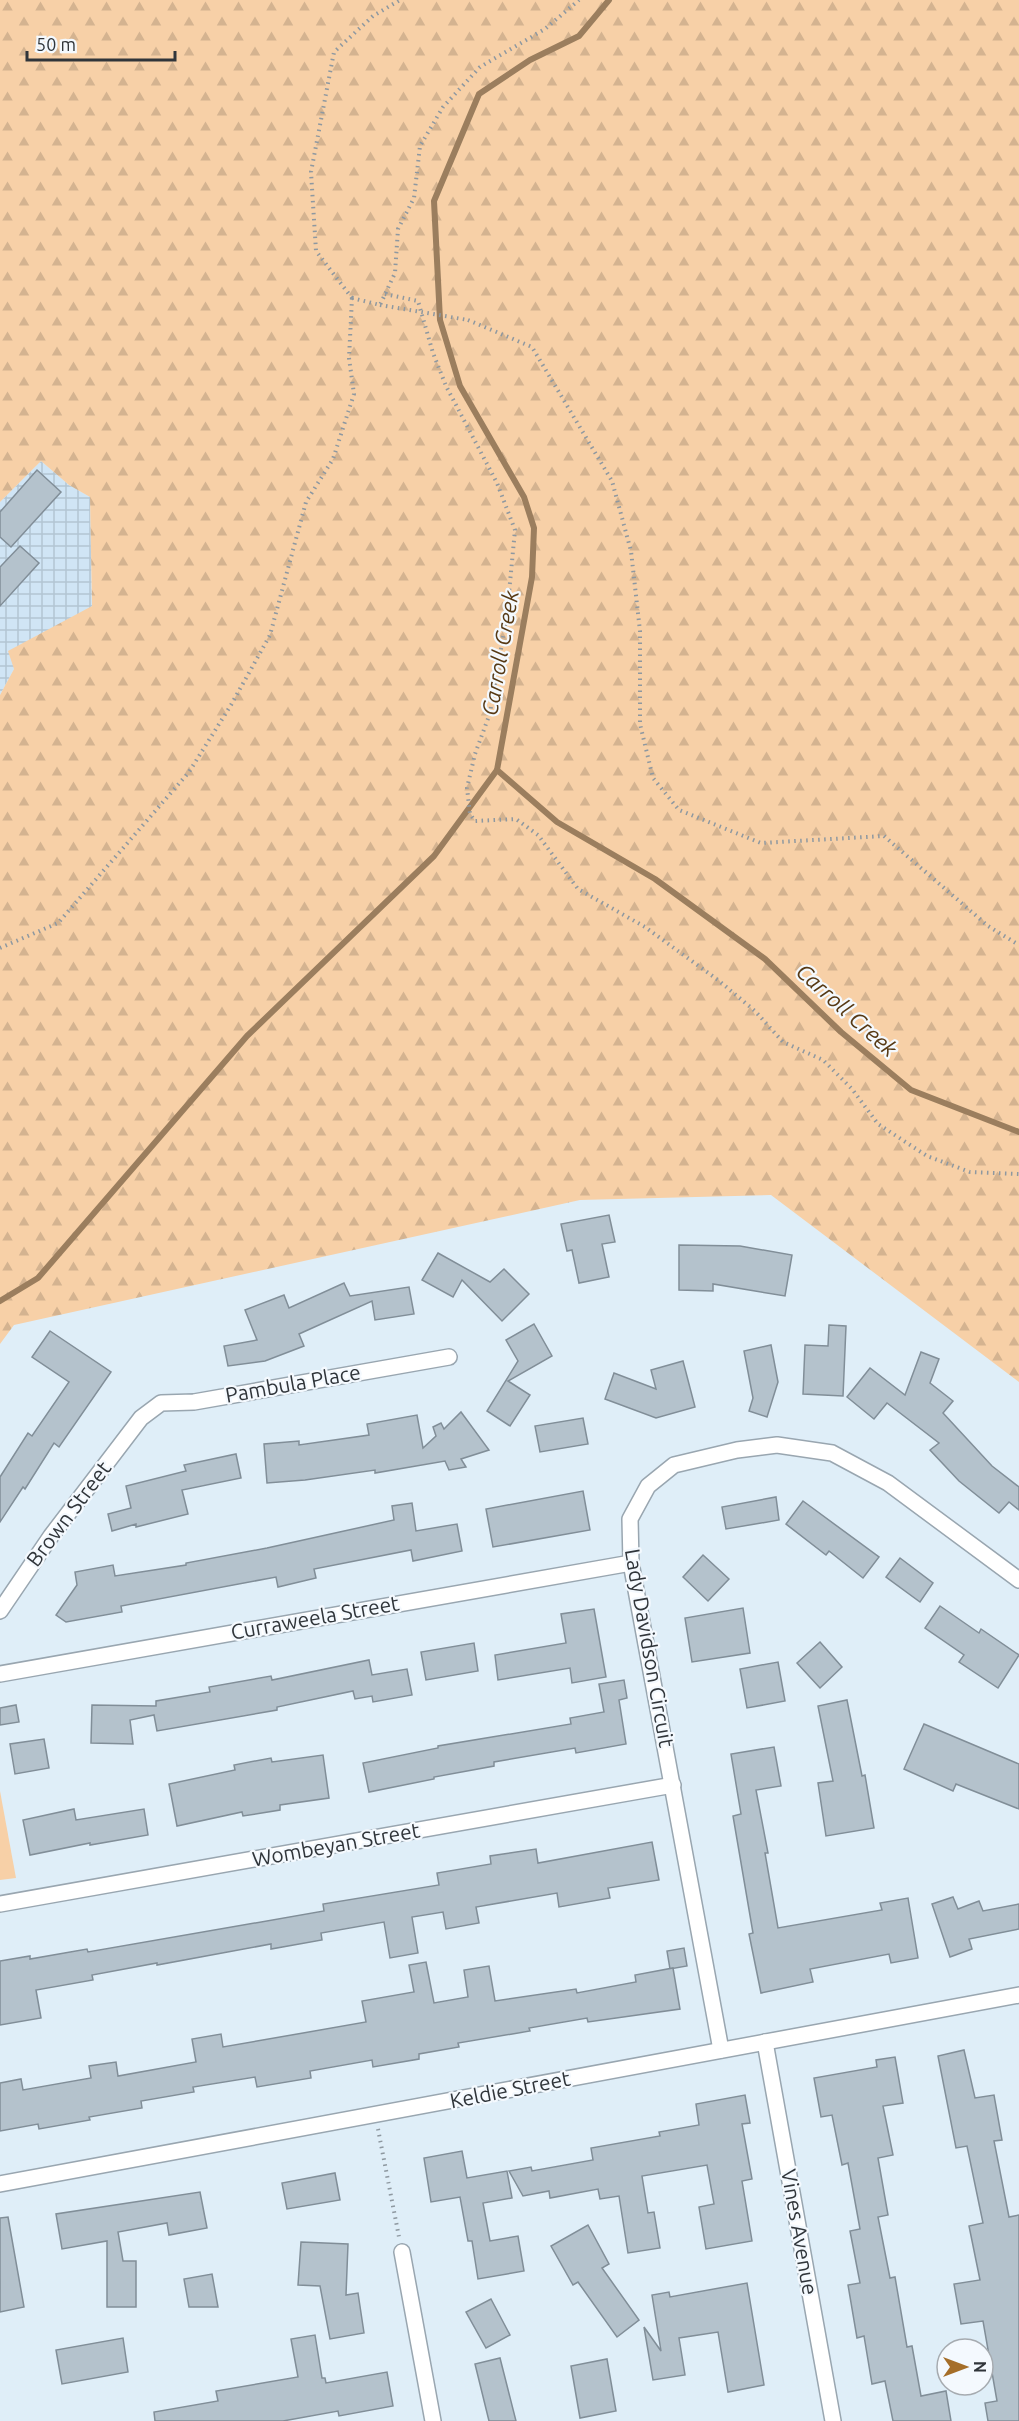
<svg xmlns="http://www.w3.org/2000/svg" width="1019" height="2421" font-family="Ubuntu,sans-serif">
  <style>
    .industrial { fill: url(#industrial-grid) }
    .forest { fill: url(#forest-firs) }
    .green { fill: #f7d0a7 }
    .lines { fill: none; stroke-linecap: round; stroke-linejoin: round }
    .stream { stroke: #9b7e5e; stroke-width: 6 }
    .building { fill: #b4c2cc; stroke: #818e98; stroke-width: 1.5 }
    .minor-casing { stroke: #99a6b0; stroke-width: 18 }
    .path { stroke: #8e98a0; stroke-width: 4; stroke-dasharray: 1.5 4.5; stroke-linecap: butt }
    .minor { stroke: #fff; stroke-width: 15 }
    .path-bridge { stroke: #8e98a0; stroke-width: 4; stroke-dasharray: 1.5 4.5; stroke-linecap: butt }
    .labels { text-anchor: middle; stroke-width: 4.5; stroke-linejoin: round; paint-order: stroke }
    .street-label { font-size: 21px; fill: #30353a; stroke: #f4f9fe }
    .water-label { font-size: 22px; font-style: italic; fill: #573914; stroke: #f4f9fe }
  </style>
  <defs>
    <pattern id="industrial-grid" width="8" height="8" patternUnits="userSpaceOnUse" patternTransform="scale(1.5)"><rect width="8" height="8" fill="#d0e5f5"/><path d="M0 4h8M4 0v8" fill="none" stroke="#b3c5d3"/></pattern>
    <pattern id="forest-firs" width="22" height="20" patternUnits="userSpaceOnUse" patternTransform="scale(1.5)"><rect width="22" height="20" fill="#f7d0a7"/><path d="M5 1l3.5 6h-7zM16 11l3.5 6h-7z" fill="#d4b390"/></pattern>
  </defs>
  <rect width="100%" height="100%" fill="#dfeef8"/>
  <path class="industrial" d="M41,461l28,24 21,12 2,109 -78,63 -14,26v-193z"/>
  <path class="forest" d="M0,0h1019v1382l-248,-187 -191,5 -566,125 -14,19v-649l14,-26 -6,-18 84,-45 -2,-109 -21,-12 -28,-24 -41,41z"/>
  <path class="green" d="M0,1791l16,87 -16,2z"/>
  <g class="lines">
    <g class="stream">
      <path d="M609,0l-30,36 -49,24 -51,34 -45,107 6,119 20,66 64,111 10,31 -2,49 -35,193 60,52 98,57 110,80 76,73 70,58 108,42"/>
      <path d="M0,1301l38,-23 209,-242 187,-180 63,-86"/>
    </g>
  </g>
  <g class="building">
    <path d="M37,470l24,22 -50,55 -11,-10v-25z"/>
    <path d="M20,546l19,17 -39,43v-39z"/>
    <path d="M609,1215l6,27 -13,2 7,33 -30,6 -7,-33 -5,1 -6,-27z"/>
    <path d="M679,1245l61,1 52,9 -7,41 -72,-12v7l-34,-1z"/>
    <path d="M438,1253l52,29 14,-13 25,25 -27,27 -40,-41 -9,17 -31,-17z"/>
    <path d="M344,1283l6,13 59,-9 5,27 -39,6 -3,-19 -73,33 5,12 -39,15 -37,5 -4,-20 33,-6 -12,-30 39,-15 5,13z"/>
    <path d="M534,1324l18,32 -44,25 22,14 -20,31 -23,-15 31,-50 -12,-21z"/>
    <path d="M829,1325l17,1 -3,70 -40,-2 2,-49 23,1z"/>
    <path d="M50,1331l61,41 -52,75 -5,-4 -29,46 -2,-2 -23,35v-45l28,-44 4,3 37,-54 -37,-25z"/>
    <path d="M771,1345l7,37 -11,35 -18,-6 4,-13 -9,-47z"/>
    <path d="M921,1352l18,7 -9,24 23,18 -10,12 49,53 27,21v23l-10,-8 -10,11 -40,-32 -29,-31 9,-7 -52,-40 -13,16 -27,-22 23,-29 35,27z"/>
    <path d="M683,1361l12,46 -39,11 -51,-19 9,-26 42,16 -5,-19z"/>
    <path d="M461,1412l28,38 -28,9 5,8 -17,3 -4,-9 -70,12v-3l-70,10 -38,3 -3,-39 35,-3v4l70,-10 -2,-11 50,-9 6,33 13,-12 -3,-9 8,-4 3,6z"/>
    <path d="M583,1418l5,26 -48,8 -5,-26z"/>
    <path d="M236,1454l5,24 -59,12 6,24 -52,13v-3l-24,7 -4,-17 23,-6 -5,-22 60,-15 -2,-6z"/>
    <path d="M583,1491l7,39 -97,17 -7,-38z"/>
    <path d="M776,1497l3,23 -53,9 -4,-22z"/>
    <path d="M803,1501l76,56 -16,21 -34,-27 -3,4 -40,-31z"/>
    <path d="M412,1503l4,28 41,-7 5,27 -49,10 -2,-11 -97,19 2,9 -38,9 -2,-10 -155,29 1,6 -56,10 -10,-7 21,-30 -2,-13 38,-7 2,11 71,-11v-2l81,-15 127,-28 -2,-14z"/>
    <path d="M703,1555l26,24 -21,22 -25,-24z"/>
    <path d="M900,1558l33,25 -13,19 -34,-25z"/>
    <path d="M940,1606l39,27 2,-4 38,26 -21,33 -39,-26 5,-7 -39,-27z"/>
    <path d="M743,1608l7,45 -58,9 -7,-44z"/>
    <path d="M594,1609l12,68 -34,6 -2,-15 -72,12 -3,-25 71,-12 -5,-29z"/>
    <path d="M820,1642l22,25 -22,21 -23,-25z"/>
    <path d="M474,1643l4,28 -52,9 -5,-28z"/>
    <path d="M369,1660l3,15 35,-6 5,26 -39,7 -1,-6 -17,3 -2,-8 -76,16v3l-120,21 -3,-16 -24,5 3,24 -42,-1 1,-38 64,1v-5l54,-9 -1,-5 62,-11 1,4z"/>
    <path d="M778,1662l7,39 -38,7 -7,-39z"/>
    <path d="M624,1680l3,18 -8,2 7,44 -50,9 -1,-5 -81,14v4l-60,11v2l-65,13 -6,-29 75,-15v-2l133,-22 -1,-6 34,-6 -5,-28z"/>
    <path d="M847,1700l15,76 3,-1 9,53 -48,8 -8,-53 15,-2 -15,-75z"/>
    <path d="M16,1705l3,17 -19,3v-17z"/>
    <path d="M924,1724l95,40v45l-63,-25 -3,7 -49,-22z"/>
    <path d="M44,1739l5,29 -34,6 -5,-30z"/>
    <path d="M774,1747l7,39 -25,4 12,63h-3l13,75 104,-18 -2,-7 28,-5 10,60 -27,5 -2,-9 -79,15 3,13 -52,11 -12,-59 4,-1 -20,-117 8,-2 -10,-60z"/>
    <path d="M323,1755l6,43 -49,7v5l-37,6 -1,-4 -65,14 -8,-42 66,-14 -1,-5 37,-7 1,4z"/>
    <path d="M74,1809l2,11 68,-11 4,26 -58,10v-2l-60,12 -7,-35z"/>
    <path d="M652,1842l7,38 -51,8 2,10 -51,9 -2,-14 -81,14 3,16 -33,6 -3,-17 -31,5 6,36 -28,5 -6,-36 -63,11 1,7 -51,9v-5l-114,21v-2l-65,12 1,5 -57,10 5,28 -41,7v-64l30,-5v3l57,-10 1,3 236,-41 -1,-7 116,-19 -2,-12 54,-9 -1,-8 46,-7 2,14z"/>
    <path d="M953,1897l5,12 21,-8 4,10 36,-7v25l-50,10 3,10 -22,8 -18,-53z"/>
    <path d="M684,1948l3,18 -17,3 -3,-18z"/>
    <path d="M426,1962l8,41 34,-6 -4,-27 25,-4 6,35 81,-12 1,4 59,-11 -1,-7 38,-7 7,41 -92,13 -1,-4 -58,10 1,3 -72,12 1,4 -40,7v5l-46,8 -1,-7 -62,11 1,7 -54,9 -2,-10 -62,10 1,5 -53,9 1,7 -53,9 1,3 -51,9 -1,-5 -38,7v-48l21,-4 2,11 68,-12 -2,-12 27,-4 2,14 78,-14 -4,-23 29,-5 2,13 143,-25 -4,-21 52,-9 -5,-27z"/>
    <path d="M964,2050l11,48 19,-3 8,45 -8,1 15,76 10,-2v206h-31l-3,-18 12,-2 -14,-80 -22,3 -7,-40 26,-4 -11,-54 14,-3 -16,-77 -11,2 -18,-92z"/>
    <path d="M895,2057l8,46 -20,3 10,49 -15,3 10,57 -10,2 12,61 5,-1 12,70 5,-1 9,50 25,-5 5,30h-58l-8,-40 -13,3 -8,-48 -7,2 -9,-53 12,-2 -10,-52 10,-2 -12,-66 -6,2 -10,-50 -11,2 -7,-39 63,-11 -1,-7z"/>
    <path d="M745,2095l5,28 -8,1 10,55 -10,2 10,60 -46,8 -7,-42 15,-3 -7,-39 -65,11 6,37 6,-1 6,36 -32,5 -9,-57 -19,3 -2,-10 -48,9 -1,-7 -26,5 -14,-25 22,-4 1,4 61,-11 -2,-12 69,-12 -1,-4 40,-7 -3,-21z"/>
    <path d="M462,2151l5,27 40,-7 5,27 -29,5 7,38 28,-5 6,35 -46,8 -6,-38h-4l-8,-44 -29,5 -7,-44z"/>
    <path d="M335,2173l5,27 -53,9 -5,-26z"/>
    <path d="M200,2192l7,36 -38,7 -2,-12 -49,9 5,29h13v46h-29v-66l-45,8 -6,-35z"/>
    <path d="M8,2217l16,90 -24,5v-94z"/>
    <path d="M588,2225l21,39 -7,4 37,52 -22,17 -39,-55 -5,3 -22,-39z"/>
    <path d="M301,2242l47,2 -2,51 12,-2 6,40 -34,6 -10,-53 -22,-1z"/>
    <path d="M212,2274l6,33h-29l-5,-28z"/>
    <path d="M747,2283l17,102 -36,7 -10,-60 -39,6 6,37 -32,5 -9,-53 17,24 -9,-56 17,-3 1,5z"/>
    <path d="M491,2299l19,36 -24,13 -20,-36z"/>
    <path d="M315,2335l7,43h3l1,5 61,-11 6,34 -54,10 -1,-5 -55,10h-128l-1,-9 64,-11 -2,-10 82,-14 -7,-38z"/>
    <path d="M123,2338l5,34 -66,12 -6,-34z"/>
    <path d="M500,2358l16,63h-27l-14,-57z"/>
    <path d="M607,2359l9,52 -36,7 -9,-52z"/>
  </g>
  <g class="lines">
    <g class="minor-casing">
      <g id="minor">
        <path d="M0,1611l51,-75 90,-118 20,-15 33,-1 255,-45"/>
        <path d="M0,1674l631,-111"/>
        <path d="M0,1904l673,-119"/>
        <path d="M765,2042l68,379"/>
        <path d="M721,2050l-90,-487 -1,-44 18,-33 26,-21 63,-15 40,-5 55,8 56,30 131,97"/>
        <path d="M0,2184l1019,-189"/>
        <path d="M402,2252l31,169"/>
      </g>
    </g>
    <g class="path">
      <path d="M385,294l33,7 15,52 13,33 51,97 18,47 -8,84 -17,99 -15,41 -8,34 3,26 5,7 41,-2 22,16 40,54 67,38 73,53 37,31 28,31 40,18 29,29 26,35 49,32 43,16 49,2"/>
      <path d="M352,298l28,7 15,-32 3,-44 16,-31 6,-52 23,-39 37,-40 65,-38 34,-29"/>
      <path d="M352,298l-36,-47 -5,-79 23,-120 39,-36 27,-16"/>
      <path d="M468,320l64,27 80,134 19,70 9,80v93l13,54 26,32 82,33 123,-7 104,90 31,19"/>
      <path d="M0,948l58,-25 66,-76 65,-75 42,-67 39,-70 36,-133 27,-43 21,-65 -5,-36 3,-60"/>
      <path d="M378,2129l21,108"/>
    </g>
    <use href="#minor" class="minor"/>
    <path class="path-bridge" d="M380,305l88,15"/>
  </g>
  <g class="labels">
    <g class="street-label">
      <text transform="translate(293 1384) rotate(-10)" y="7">Pambula Place</text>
      <text transform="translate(69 1514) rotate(-53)" y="7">Brown Street</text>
      <text transform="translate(315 1618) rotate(-10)" y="7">Curraweela Street</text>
      <text transform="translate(649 1648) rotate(80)" y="7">Lady Davidson Circuit</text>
      <text transform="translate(336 1845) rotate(-10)" y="7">Wombeyan Street</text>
      <text transform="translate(510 2090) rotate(-11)" y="7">Keldie Street</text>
      <text transform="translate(799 2232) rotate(80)" y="7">Vines Avenue</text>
    </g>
    <g class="water-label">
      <text transform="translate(500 653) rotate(-80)" y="8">Carroll Creek</text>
      <text transform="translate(847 1010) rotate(42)" y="8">Carroll Creek</text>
    </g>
  </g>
  <g transform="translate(965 2367) rotate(90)"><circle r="28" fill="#f4f9fe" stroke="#a6abb0" stroke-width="1.5"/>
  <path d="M0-4.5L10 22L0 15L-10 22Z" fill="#a56e29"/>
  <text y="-9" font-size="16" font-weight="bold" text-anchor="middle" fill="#30353a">N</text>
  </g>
  <path d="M27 51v9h148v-9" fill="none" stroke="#30353a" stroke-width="3"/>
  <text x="36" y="51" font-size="18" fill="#30353a" stroke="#f4f9fe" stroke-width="4.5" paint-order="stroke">50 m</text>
</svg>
